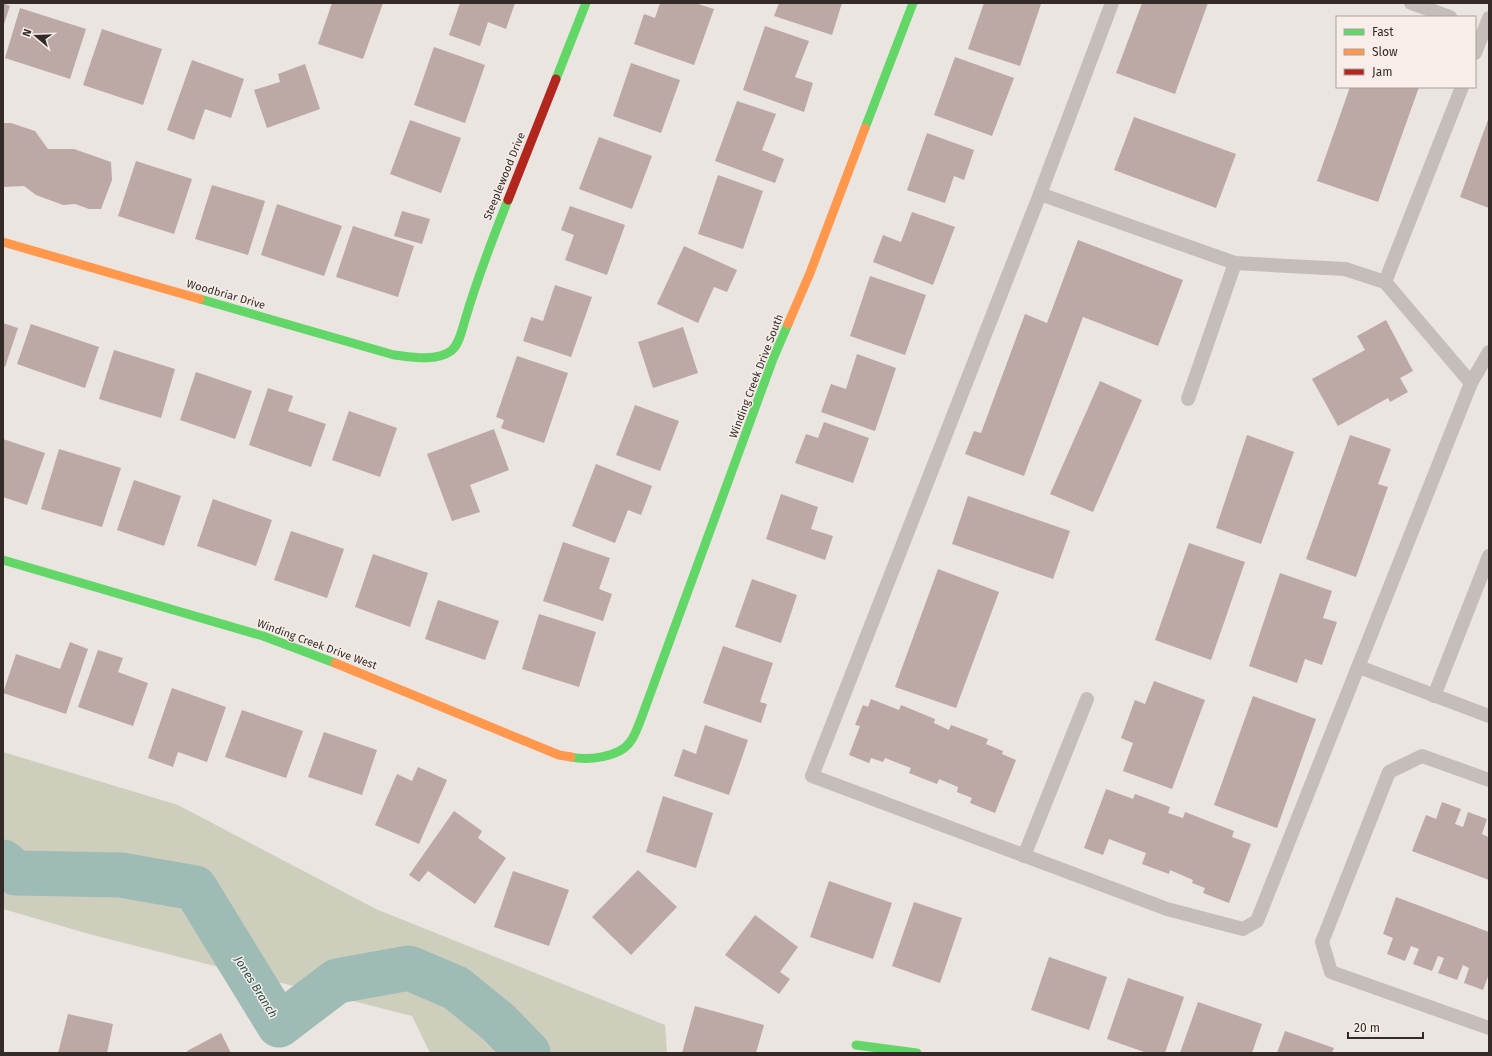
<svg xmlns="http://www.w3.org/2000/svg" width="1492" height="1056" font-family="'Fira Sans',sans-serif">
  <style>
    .green { fill: #cecebd }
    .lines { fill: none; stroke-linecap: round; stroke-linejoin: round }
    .river { stroke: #9fbbb6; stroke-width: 45 }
    .building { fill: #bca8a5 }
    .lane { stroke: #c4bdba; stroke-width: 14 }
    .fast { stroke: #63d668; stroke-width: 9 }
    .slow { stroke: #ff974d; stroke-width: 9 }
    .jam { stroke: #b3261e; stroke-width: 9 }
    .labels { text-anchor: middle; stroke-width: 3; stroke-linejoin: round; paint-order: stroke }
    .street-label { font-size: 11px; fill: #342b29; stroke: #f7eee9 }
    .water-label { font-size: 12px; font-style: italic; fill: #23514d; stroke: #f7eee9 }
  </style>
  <rect width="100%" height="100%" fill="#ebe5e1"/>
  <path class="green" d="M3,752l175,53 198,104 289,116 2,28h-237l-18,-37 -323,-82 -86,-25z"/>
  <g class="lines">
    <path class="river" d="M3,862l13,11 105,2 74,13 84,137 58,-44 72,-13 47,20 43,35 29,30"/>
  </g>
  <g class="building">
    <path d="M3,3l7,3 -7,21z"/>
    <path d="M332,3h51l-20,56 -45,-15z"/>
    <path d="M460,3h55l-9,26 -18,-7 -8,24 -31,-11z"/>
    <path d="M660,3h35l19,6 -20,56 -60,-21 10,-30 11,4z"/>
    <path d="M779,3h63l-10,32 -58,-19z"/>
    <path d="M984,3l57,1 -21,62 -52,-17z"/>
    <path d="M1142,3h66l-33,91 -59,-21z"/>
    <path d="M20,8l66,21 -16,50 -65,-21z"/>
    <path d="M765,26l44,15 -14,36 18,6 -9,29 -61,-22z"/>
    <path d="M102,29l60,20 -19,56 -60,-20z"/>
    <path d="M434,47l51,18 -20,58 -51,-18z"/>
    <path d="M955,57l59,21 -22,58 -58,-21z"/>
    <path d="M192,60l52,19 -13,39 -26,-9 -11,31 -27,-10z"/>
    <path d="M631,63l49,17 -19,53 -48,-17z"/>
    <path d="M305,64l15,45 -53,19 -13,-38 26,-8 -2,-8z"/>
    <path d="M1350,87h69l-41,115 -61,-21z"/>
    <path d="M737,101l39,13 -14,36 22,9 -9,24 -60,-22z"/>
    <path d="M1134,117l102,37 -20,54 -102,-38z"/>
    <path d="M1489,117v91l-29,-11z"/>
    <path d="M410,120l51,18 -20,55 -51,-19z"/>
    <path d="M3,123h8l24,8 13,18h26l37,13 1,18 -11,29h-12l-14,-5 -12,1 -27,-10 -12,-9 -21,1z"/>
    <path d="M927,133l47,17 -10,30 -10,-4 -9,27 -38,-13z"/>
    <path d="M599,137l53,19 -20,53 -53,-20z"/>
    <path d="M136,161l56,18 -18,55 -56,-18z"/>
    <path d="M718,175l45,16 -20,58 -45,-15z"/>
    <path d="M212,185l53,16 -17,54 -53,-16z"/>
    <path d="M277,204l65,22 -18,50 -63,-21z"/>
    <path d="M570,206l55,19 -18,50 -42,-15 9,-25 -13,-5z"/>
    <path d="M402,211l28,8 -8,25 -28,-8z"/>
    <path d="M912,212l43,15 -22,58 -60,-23 10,-27 18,7z"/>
    <path d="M353,226l61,20 -16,51 -62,-20z"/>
    <path d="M1078,240l105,40 -25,66 -75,-29 -59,159 -59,-22 9,-23 7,2 44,-119 22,9z"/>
    <path d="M684,246l53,24 -10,22 -13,-5 -16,36 -41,-19z"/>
    <path d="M870,276l56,19 -21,60 -55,-19z"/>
    <path d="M555,285l37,12 -21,60 -48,-16 8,-24 12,4z"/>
    <path d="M1386,320l27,51 -13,7 8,14 -18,10 -2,-4 -50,28 -26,-47 53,-29 -8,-14z"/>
    <path d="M3,323l15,5 -13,39 -2,-1z"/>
    <path d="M31,324l68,23 -14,41 -68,-24z"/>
    <path d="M683,327l15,46 -45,15 -15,-46z"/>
    <path d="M114,350l61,19 -14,49 -62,-19z"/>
    <path d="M857,354l39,14 -21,63 -54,-19 10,-28 15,5z"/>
    <path d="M517,356l51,17 -24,70 -43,-15 3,-8 -8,-3z"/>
    <path d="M196,372l56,19 -17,48 -55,-19z"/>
    <path d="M1100,381l42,19 -49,112 -43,-18z"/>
    <path d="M268,388l25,8 -5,15 38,13 -15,43 -62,-22z"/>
    <path d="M635,405l44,16 -19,50 -44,-16z"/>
    <path d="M349,411l48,17 -17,49 -48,-17z"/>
    <path d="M824,422l45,16 -16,45 -58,-20 11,-29 12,4z"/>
    <path d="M494,429l15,41 -39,15 10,27 -28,9 -25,-67z"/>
    <path d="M1247,435l47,17 -33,92 -45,-16z"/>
    <path d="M1350,435l41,14 -13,35 10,3 -32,90 -50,-18z"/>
    <path d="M3,439l42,14 -18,52 -24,-8z"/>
    <path d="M59,449l62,19 -19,59 -61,-18z"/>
    <path d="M596,464l56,22 -11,29 -13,-5 -13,33 -43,-17z"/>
    <path d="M134,480l47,16 -17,50 -47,-16z"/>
    <path d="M781,494l37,13 -7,22 22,7 -8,24 -59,-21z"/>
    <path d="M968,496l102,35 -17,48 -101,-35z"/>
    <path d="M213,499l59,21 -16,46 -59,-20z"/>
    <path d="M291,531l53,18 -17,49 -53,-18z"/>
    <path d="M563,542l47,16 -11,31 13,5 -9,27 -60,-20z"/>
    <path d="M1189,543l56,19 -34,98 -56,-20z"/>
    <path d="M373,554l55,19 -18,54 -55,-20z"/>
    <path d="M938,569l61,23 -43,116 -61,-21z"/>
    <path d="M1280,573l52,18 -9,27 14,4 -15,43 -17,-6 -8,24 -48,-17z"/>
    <path d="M752,579l45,16 -16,48 -46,-16z"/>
    <path d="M438,600l61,21 -14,39 -60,-21z"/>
    <path d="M539,614l57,18 -17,55 -57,-18z"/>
    <path d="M70,642l18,7 -22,65 -63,-21 13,-39 44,15z"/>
    <path d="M723,646l50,17 -13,39 7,2 -6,19 -58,-20z"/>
    <path d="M98,650l25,8 -5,14 30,11 -15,43 -55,-19z"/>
    <path d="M1154,681l51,19 -33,89 -49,-18 10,-28 -12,-5 14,-38 10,4z"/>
    <path d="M172,688l54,19 -19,55 -29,-10 -5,15 -25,-9z"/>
    <path d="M1253,696l63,23 -39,109 -63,-23z"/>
    <path d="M871,699l28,11 2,-5 34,14 -1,4 15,7 2,-5 37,14 -2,5 17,7 -1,3 14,6 -21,53 -25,-10 2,-5 -15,-6 1,-5 -19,-8 -2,5 -28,-11 2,-5 -26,-10 -2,4 -12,-4 -2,5 -20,-8 11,-29 -5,-1 8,-20 5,2z"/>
    <path d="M242,710l61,21 -17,47 -61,-21z"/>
    <path d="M705,725l43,15 -19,55 -55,-19 9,-27 13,5z"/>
    <path d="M324,732l53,18 -15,45 -54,-18z"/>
    <path d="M418,767l29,13 -28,64 -44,-19 22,-51 15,7z"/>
    <path d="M1106,789l27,10 2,-5 35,13 -2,6 15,5 2,-6 49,19 -2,6 19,7 -22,59 -26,-10 2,-5 -13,-5 1,-3 -23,-10 -1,4 -27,-10 4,-11 -37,-14 -6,16 -19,-7z"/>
    <path d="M663,796l50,17 -17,55 -50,-16z"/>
    <path d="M1442,802l19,7 -6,15 8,3 5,-15 19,7 -5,15 6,3 1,-3v46l-77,-29 14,-36 10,4z"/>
    <path d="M454,811l28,20 -4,7 28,20 -31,46 -47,-33 -9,11 -10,-7z"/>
    <path d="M638,870l39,37 -46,48 -39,-38z"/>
    <path d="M513,871l56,19 -20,56 -55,-19z"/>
    <path d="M829,881l63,22 -19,56 -63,-22z"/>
    <path d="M1396,897l93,35v42l-6,16 -19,-7 5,-15 -6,-3 -6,15 -19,-7 6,-15 -6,-2 -6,15 -19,-7 6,-15 -8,-3 -6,15 -18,-7 6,-16 -10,-4z"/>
    <path d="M914,902l48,16 -22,65 -48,-17z"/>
    <path d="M755,915l43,32 -18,25 10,7 -11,15 -54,-39z"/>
    <path d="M1049,957l58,20 -18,53 -58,-20z"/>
    <path d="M1128,978l56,19 -19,56h-18l-40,-14z"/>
    <path d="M1198,1002l64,22 -10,29h-72z"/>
    <path d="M695,1006l69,19 -8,28h-74z"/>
    <path d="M68,1014l45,10 -6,29h-49z"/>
    <path d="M1285,1031l49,17 -2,5h-55z"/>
    <path d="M221,1033l10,20h-43l-1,-2z"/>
  </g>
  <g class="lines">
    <g class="lane">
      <path d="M1112,3l-72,191 -228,582 355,133 76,20 14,-8 214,-538 18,-31"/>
      <path d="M1411,3l39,14"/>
      <path d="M1475,53l14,-35"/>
      <path d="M1040,194l195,69 110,6 40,13 86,101"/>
      <path d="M1385,282l77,-195"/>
      <path d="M1188,399l47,-136"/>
      <path d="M1359,667l130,49"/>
      <path d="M1434,696l55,-140"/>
      <path d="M1489,780l-67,-24 -33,16 -67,170 9,30 158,56"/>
      <path d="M1024,856l63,-157"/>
    </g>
    <g class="fast">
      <path d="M556,79l30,-76"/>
      <path d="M865,128l48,-125"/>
      <path d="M200,299l194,56c17,2 41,7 57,-4 8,-6 11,-21 14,-31 12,-41 27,-80 43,-120"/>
      <path d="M3,560l260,76 72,27"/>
      <path d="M571,757c16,4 49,0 59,-15 5,-6 8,-16 11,-23l132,-360 15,-35"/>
      <path d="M856,1045l61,8"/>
    </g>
    <g class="slow">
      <path d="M3,242l197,57"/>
      <path d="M788,324l22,-51 55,-145"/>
      <path d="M335,663l224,92 12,2"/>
    </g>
    <path class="jam" d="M508,200l48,-121"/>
  </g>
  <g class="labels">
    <g class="street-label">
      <text transform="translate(504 176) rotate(-68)" y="4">Steeplewood Drive</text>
      <text transform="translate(226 294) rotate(16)" y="4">Woodbriar Drive</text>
      <text transform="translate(756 376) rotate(-69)" y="4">Winding Creek Drive South</text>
      <text transform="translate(317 644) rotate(20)" y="4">Winding Creek Drive West</text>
    </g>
    <g class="water-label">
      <text transform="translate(256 987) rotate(58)" y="4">Jones Branch</text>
    </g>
  </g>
  <rect width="1492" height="1056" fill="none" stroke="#342b29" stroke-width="8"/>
  <rect x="1336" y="16" width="140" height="72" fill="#f7eee9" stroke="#a9a09c"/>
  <rect x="1344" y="29" width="20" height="6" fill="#63d668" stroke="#a9a09c"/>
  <text x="1372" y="36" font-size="12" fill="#342b29">Fast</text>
  <rect x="1344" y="49" width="20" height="6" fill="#ff974d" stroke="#a9a09c"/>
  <text x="1372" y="56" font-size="12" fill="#342b29">Slow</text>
  <rect x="1344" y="69" width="20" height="6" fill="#b3261e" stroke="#a9a09c"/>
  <text x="1372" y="76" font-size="12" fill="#342b29">Jam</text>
  <g transform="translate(36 36) rotate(289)" stroke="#f7eee9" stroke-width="3" paint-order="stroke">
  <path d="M0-3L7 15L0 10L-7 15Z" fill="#342b29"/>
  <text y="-6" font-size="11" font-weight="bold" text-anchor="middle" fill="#342b29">N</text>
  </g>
  <path d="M1348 1032v6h75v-6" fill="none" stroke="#342b29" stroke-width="2"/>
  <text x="1354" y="1032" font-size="12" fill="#342b29" stroke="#f7eee9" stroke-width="3" paint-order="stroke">20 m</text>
</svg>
